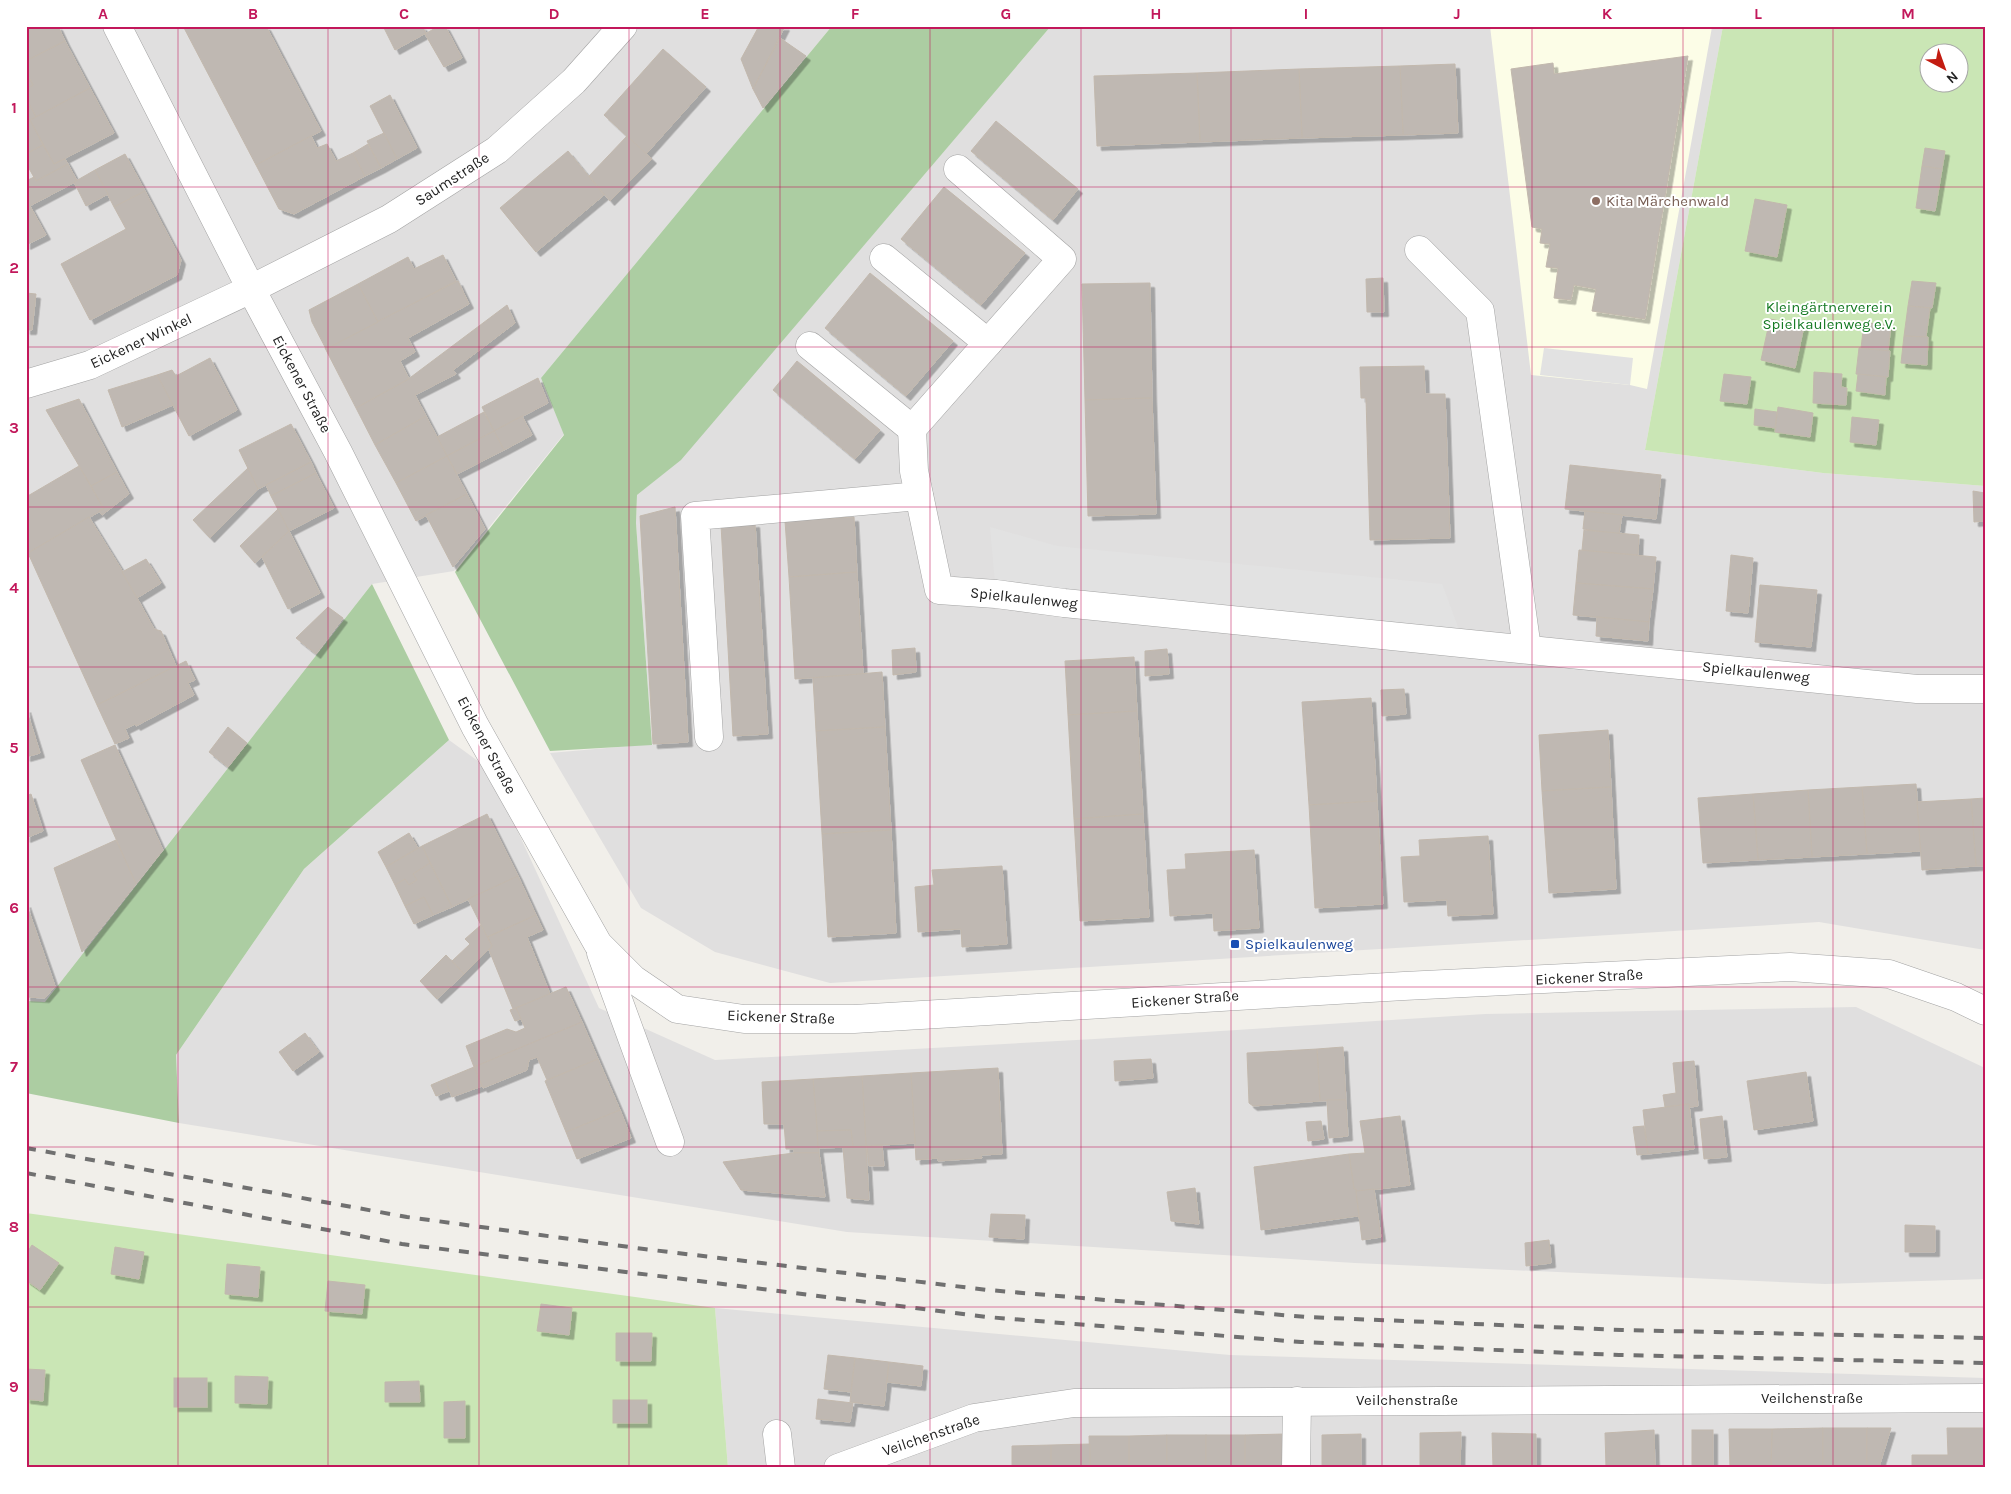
<svg xmlns="http://www.w3.org/2000/svg" width="2011" height="1494" font-family="Karla,sans-serif">
  <style>
    .residential { fill: #e0dfdf }
    .education { fill: #fcfde7 }
    .grass { fill: #cae6b5; fill-rule: evenodd }
    .forest { fill: #accda2 }
    .parking { fill: #e2e2e2 }
    .building { fill: #bfb8b2; stroke: #c2b8ad; filter: url(#shadow) }
    .lines { fill: none; stroke-linecap: round; stroke-linejoin: round }
    .minor-casing { stroke: #a3a3a3; stroke-width: 29 }
    .minor { stroke: #fff; stroke-width: 28 }
    .rail { stroke: #707070; stroke-width: 4; stroke-dasharray: 10 10; stroke-linecap: butt }
    .grid { fill: none; stroke: #c2185b; stroke-width: 1; stroke-opacity: 0.55 }
    .education-dot { fill: #8d6e63; stroke: #fff; stroke-width: 2 }
    .transit-dot { fill: #1a4fb4; stroke: #fff; stroke-width: 2 }
    .labels { text-anchor: middle; stroke-width: 4; stroke-linejoin: round; paint-order: stroke }
    .street-label { font-size: 15px; fill: #222; stroke: #fff }
    .education-label { font-size: 15px; fill: #785e54; stroke: #fff; text-anchor: start }
    .park-label { font-size: 15px; fill: #167a24; stroke: #fff }
    .transit-label { font-size: 15px; fill: #164399; stroke: #fff; text-anchor: start }
    .neatline { fill: none; stroke: #c2185b; stroke-width: 2 }
    .grid-label { font-size: 16px; text-anchor: middle; font-weight: bold; fill: #c2185b }
  </style>
  <defs>
    <filter id="shadow"><feDropShadow dx="4.5" dy="4.5" stdDeviation="0" flood-color="#0004"/></filter>
  </defs>
  <rect width="100%" height="100%" fill="#f1efea"/>
  <g class="residential">
    <path d="M26,26h806l-291,352 23,56 -110,137 -82,13 -327,418 -19,-2z"/>
    <path d="M1051,26h672l-78,424 178,23 162,13v464l-166,-28 -989,61 -115,-31 -74,-44 -91,-155 102,-9 -16,-221 1,-28 44,-36z"/>
    <path d="M449,740l40,29 110,239 116,52 380,-21 390,-25 371,-7 129,61v211l-160,5 -470,-21 -508,-31 -668,-109 -3,-68 128,-186z"/>
    <path d="M715,1308l515,47 755,23v90h-1257z"/>
  </g>
  <path class="education" d="M1490,26l222,1 -65,362 -17,-4 -99,-10z"/>
  <g class="grass">
    <path d="M1723,26h262v460l-162,-13 -178,-23zM1928,52h30v30h-30z"/>
    <path d="M26,1213l689,95 13,160h-702z"/>
  </g>
  <g class="forest">
    <path d="M832,26h219l-370,434 -44,35 -1,28 16,222 -102,6 -95,-179 109,-137 -23,-57z"/>
    <path d="M372,584l77,156 -145,129 -128,186 3,68 -153,-30v-92l19,1z"/>
  </g>
  <g class="parking">
    <path d="M1544,348l89,10 -3,27 -90,-10z"/>
    <path d="M990,527l67,19 385,38 22,59 -468,-49z"/>
  </g>
  <g class="building">
    <path d="M26,26h32l7,15 -39,20z"/>
    <path d="M183,26h83l55,105 -65,34z"/>
    <path d="M383,26h39l4,7 -31,17z"/>
    <path d="M439,26h6l17,32 -18,9 -19,-33z"/>
    <path d="M759,26h26l-32,63 -12,-30z"/>
    <path d="M780,38l26,18 -43,52 -10,-19z"/>
    <path d="M65,41l25,47 -54,29 -10,-19v-9l7,-4 -7,-13v-11z"/>
    <path d="M663,49l43,38 -60,67 -42,-39z"/>
    <path d="M1688,56l-43,263 -53,-8 4,-22 -22,-4 -3,15 -17,-2 4,-30 -12,-1 4,-23 -10,-1 2,-14 -10,-2 -21,-158 42,-6 1,11z"/>
    <path d="M1455,64l3,69 -55,2 -3,-69z"/>
    <path d="M1400,66l3,69 -101,3 -3,-69z"/>
    <path d="M1299,69l3,69 -102,4 -3,-69z"/>
    <path d="M26,72l7,13 -7,4z"/>
    <path d="M1197,73l3,69 -103,4 -3,-70z"/>
    <path d="M90,88l24,45 -60,31 -24,-44z"/>
    <path d="M390,95l27,53 -20,11 -27,-53z"/>
    <path d="M26,98l10,19 -10,5z"/>
    <path d="M30,120l13,25 -17,9v-32z"/>
    <path d="M996,121l82,68 -25,31 -82,-69z"/>
    <path d="M384,133l13,26 -16,9 -14,-27z"/>
    <path d="M311,136l6,12 10,-4 9,17 17,-8 12,23 -71,38 -15,-5 -23,-44z"/>
    <path d="M627,136l25,23 -42,42 -21,-25z"/>
    <path d="M368,144l13,24 -16,8 -12,-23z"/>
    <path d="M43,145l11,19 11,-5 3,5 -32,17 -10,-18v-9z"/>
    <path d="M1925,148l20,3 -3,18 -20,-3z"/>
    <path d="M568,151l36,44 -68,57 -36,-44z"/>
    <path d="M125,154l20,37 -31,16 -19,-37z"/>
    <path d="M68,164l9,17 -51,27v-27l8,-4 2,4z"/>
    <path d="M1922,166l20,3 -7,42 -19,-3z"/>
    <path d="M95,170l13,24 -22,12 -12,-24z"/>
    <path d="M944,187l81,66 -44,52 -80,-66z"/>
    <path d="M145,191l36,69 -4,15 -87,45 -29,-56 65,-35 -12,-22z"/>
    <path d="M1755,199l32,6 -10,52 -32,-6z"/>
    <path d="M30,206l16,29 -20,10v-37z"/>
    <path d="M443,255l13,26 -78,41 -20,-38 50,-27 6,12z"/>
    <path d="M870,273l83,68 -47,55 -81,-68z"/>
    <path d="M1383,278l1,34h-17l-1,-33z"/>
    <path d="M458,281l11,23 -61,34 7,14 -15,9 9,18 -53,29 -31,-60z"/>
    <path d="M1912,281l24,2 -4,25 -24,-2z"/>
    <path d="M1150,283l2,115 -67,2 -3,-116z"/>
    <path d="M358,284l20,38 -52,27 -14,-27 -3,-12z"/>
    <path d="M26,293l10,1 -4,36h-6z"/>
    <path d="M507,305l8,18 -62,47 3,4 -41,21 11,21 -51,29 -19,-37 51,-28z"/>
    <path d="M1908,306l22,2 -4,29 -22,-1z"/>
    <path d="M1770,319l34,7 -9,42 -34,-8z"/>
    <path d="M1864,323l27,2 -3,26 -27,-3z"/>
    <path d="M1904,336l24,1 -1,28 -26,-2z"/>
    <path d="M1859,348l31,3 -2,26 -32,-3z"/>
    <path d="M210,358l27,52 -48,26 -32,-61 15,-5 4,6z"/>
    <path d="M797,361l83,69 -25,29 -82,-69z"/>
    <path d="M1424,366l1,28h20l5,144 -80,2 -4,-142h-5l-1,-31z"/>
    <path d="M1814,372l28,2 -1,13 6,1 -1,17 -33,-2z"/>
    <path d="M1724,374l27,3 -4,27 -27,-3z"/>
    <path d="M1858,374l28,3 -1,18 -29,-4z"/>
    <path d="M157,375l16,30 -51,22 -14,-37z"/>
    <path d="M538,378l10,25 -54,28 -12,-24z"/>
    <path d="M1152,398l4,116 -68,2 -3,-116z"/>
    <path d="M79,399l38,73 -26,14 -45,-76z"/>
    <path d="M1778,407l35,6 -3,24 -35,-5z"/>
    <path d="M1755,409l22,3 -2,16 -21,-3z"/>
    <path d="M484,412l10,19 -47,25 -10,-19z"/>
    <path d="M426,416l21,40 -51,27 -21,-38z"/>
    <path d="M522,416l10,19 -28,15 -10,-19z"/>
    <path d="M1852,417l27,3 -3,25 -26,-3z"/>
    <path d="M291,424l20,38 -53,27 -19,-39z"/>
    <path d="M494,431l10,19 -47,24 -10,-18z"/>
    <path d="M447,456l20,38 -51,27 -20,-38z"/>
    <path d="M311,462l5,11 -45,23 -5,-11z"/>
    <path d="M1570,465l91,10 -5,44 -91,-10z"/>
    <path d="M79,466l25,43 -76,44 -2,-2v-54z"/>
    <path d="M248,468l10,21 -48,49 -17,-18z"/>
    <path d="M117,472l12,22 -27,21 -3,-4 5,-2 -13,-23z"/>
    <path d="M316,473l18,35 -45,23 -18,-35z"/>
    <path d="M1973,491l12,2v28l-11,1z"/>
    <path d="M467,494l18,35 -32,38 -27,-52z"/>
    <path d="M675,507l13,235 -35,2 -13,-228z"/>
    <path d="M278,509l11,22 -34,32 -15,-17z"/>
    <path d="M1585,511l37,4 -3,19 -36,-5z"/>
    <path d="M89,517l34,55 31,57 7,2 15,35 -79,39 -69,-152z"/>
    <path d="M854,517l3,55 -68,5 -4,-56z"/>
    <path d="M755,523l13,211 -35,2 -12,-211z"/>
    <path d="M1584,530l55,5 -1,20 -56,-5z"/>
    <path d="M289,531l31,62 -32,16 -26,-52z"/>
    <path d="M1579,550l77,7 -3,32 -77,-6z"/>
    <path d="M1731,555l22,3 -5,55 -22,-2z"/>
    <path d="M146,559l15,24 -24,15 -15,-26z"/>
    <path d="M857,572l6,102 -68,5 -6,-102z"/>
    <path d="M1576,583l77,6 -4,33 -76,-7z"/>
    <path d="M1760,585l57,5 -6,57 -56,-5z"/>
    <path d="M328,607l15,11 -27,36 -20,-16z"/>
    <path d="M1597,617l52,5 -1,19 -52,-5z"/>
    <path d="M915,648l1,24 -23,3 -1,-25z"/>
    <path d="M1167,649l2,25 -24,2v-25z"/>
    <path d="M1134,657l3,54 -69,4 -3,-54z"/>
    <path d="M186,661l9,19 -7,3 6,12 -58,31 -1,-2 -10,5 4,9 -14,6 -18,-39z"/>
    <path d="M882,672l3,55 -69,4 -3,-53z"/>
    <path d="M1404,689l2,25 -24,2 -1,-26z"/>
    <path d="M1371,698l6,103 -68,4 -7,-103z"/>
    <path d="M26,708l14,45 -14,4z"/>
    <path d="M1137,711l6,103 -69,5 -6,-104z"/>
    <path d="M228,727l19,16 -19,24 -19,-15z"/>
    <path d="M885,727l6,103 -69,4 -6,-103z"/>
    <path d="M1608,730l3,57 -69,4 -3,-56z"/>
    <path d="M115,745l48,105 -27,34 -55,-124z"/>
    <path d="M1916,784l5,67 -54,3 -5,-67z"/>
    <path d="M1611,787l5,102 -67,4 -7,-102z"/>
    <path d="M1862,787l5,67 -55,3 -4,-67z"/>
    <path d="M1808,790l4,67 -54,3 -5,-66z"/>
    <path d="M31,794l12,37 -17,7v-42z"/>
    <path d="M1753,794l5,66 -55,3 -5,-65z"/>
    <path d="M1985,798v68h-9l-5,-67z"/>
    <path d="M1971,799l5,67 -54,4 -5,-68z"/>
    <path d="M1377,801l6,103 -68,4 -6,-103z"/>
    <path d="M487,814l31,62 -66,31 -30,-61z"/>
    <path d="M1143,814l6,103 -69,4 -6,-102z"/>
    <path d="M891,830l5,103 -68,4 -6,-103z"/>
    <path d="M409,833l9,15 -32,19 -8,-15z"/>
    <path d="M1488,836l5,78 -45,2 -1,-16 -43,2 -3,-45 19,-1 -1,-16z"/>
    <path d="M116,840l20,44 -54,68 -28,-84z"/>
    <path d="M422,846l8,17 -17,11 4,6 -8,5 -4,-6 -10,6 -9,-18z"/>
    <path d="M1254,850l5,78 -45,3 -1,-18 -43,3 -3,-46 19,-1 -1,-15z"/>
    <path d="M430,863l22,44 -19,8 -9,-18 -19,9 -10,-21 10,-6 4,6 8,-5 -4,-6z"/>
    <path d="M1002,866l5,78 -45,3 -1,-18 -43,3 -3,-45 19,-2 -2,-15z"/>
    <path d="M518,876l18,39 -49,22 -19,-38z"/>
    <path d="M424,897l9,18 -19,9 -9,-18z"/>
    <path d="M26,903l29,83 -10,12 -19,-1z"/>
    <path d="M536,915l7,15 -16,7 23,57 -37,15 -24,-59 3,-4 -4,-9z"/>
    <path d="M481,925l11,21 -28,28 -12,-13 18,-17 -5,-5z"/>
    <path d="M446,955l18,19 -27,25 -17,-18z"/>
    <path d="M566,987l16,35 -108,45 -8,-21 41,-17 9,3 9,-4 -9,-20z"/>
    <path d="M516,1008l5,11 -6,2 -5,-11z"/>
    <path d="M582,1022l16,37 -51,21 -10,-23 -8,3 -2,10 -44,18 -9,-21z"/>
    <path d="M305,1033l14,19 -26,19 -14,-19z"/>
    <path d="M1343,1047l3,53 -26,1 -3,-52z"/>
    <path d="M1317,1049l3,52 -67,5 -4,-3 -2,-50z"/>
    <path d="M598,1059l22,51 -54,22 -21,-51z"/>
    <path d="M1151,1059l2,19 -38,3 -1,-20z"/>
    <path d="M1694,1061l4,45 -8,1 -1,-3 -24,3 -2,-12 13,-2 -3,-30z"/>
    <path d="M474,1067l8,19 -30,11 -7,-18z"/>
    <path d="M998,1068l4,86 -21,1 1,3 -44,3v-3l-22,2 -5,-87z"/>
    <path d="M1806,1072l7,49 -59,9 -7,-49z"/>
    <path d="M911,1073l4,70 -49,3 -4,-70z"/>
    <path d="M862,1076l4,70 -13,1 -2,-17 -34,1 -4,-52z"/>
    <path d="M445,1079l4,12 -13,5 -5,-11z"/>
    <path d="M813,1079l6,74h-25v-4h-8l-2,-25h-20l-2,-42z"/>
    <path d="M1327,1100h19l2,36 -19,2z"/>
    <path d="M1689,1104l5,45 -46,5 -5,-44z"/>
    <path d="M620,1110l11,28 -54,21 -11,-27z"/>
    <path d="M1400,1116l10,69 -54,7v-3h-2l-5,-35 16,-1 -5,-32z"/>
    <path d="M1722,1116l5,41 -23,2 -4,-40z"/>
    <path d="M1321,1121l3,18 -16,2 -2,-19z"/>
    <path d="M1644,1126l4,28 -11,1 -4,-28z"/>
    <path d="M851,1130l2,17 -35,1 -1,-17z"/>
    <path d="M882,1145l2,21h-15l-2,-20z"/>
    <path d="M866,1146l3,54 -22,-2 -4,-51z"/>
    <path d="M794,1153h25l6,44 -84,-7 -18,-28z"/>
    <path d="M1349,1154l5,35h2l3,29 -2,-2 -96,14 -7,-63z"/>
    <path d="M1195,1188l4,36 -28,-3 -4,-29z"/>
    <path d="M1374,1189l7,48 -19,3 -6,-49z"/>
    <path d="M991,1214l34,1 -1,24 -35,-2z"/>
    <path d="M1905,1225l30,1v26h-30z"/>
    <path d="M1549,1240l2,23 -25,3 -1,-23z"/>
    <path d="M32,1245l27,18 -19,27 -14,-10v-26z"/>
    <path d="M115,1247l29,5 -5,27 -28,-5z"/>
    <path d="M227,1264l33,3 -2,30 -33,-3z"/>
    <path d="M328,1281l37,4 -3,29 -37,-3z"/>
    <path d="M541,1304l31,4 -3,27 -32,-4z"/>
    <path d="M616,1333h36l-1,28h-35z"/>
    <path d="M828,1355l27,3 -4,34 -27,-3z"/>
    <path d="M855,1358l34,4 -5,44 -34,-4z"/>
    <path d="M889,1362l34,4 -2,20 -34,-4z"/>
    <path d="M26,1369l19,1 -2,31 -17,-2z"/>
    <path d="M235,1376l33,1 -1,27 -32,-1z"/>
    <rect x="174" y="1378" width="33" height="29"/>
    <path d="M419,1381l1,21h-35v-20z"/>
    <path d="M818,1399l35,4 -3,19 -34,-3z"/>
    <rect x="613" y="1400" width="34" height="23"/>
    <path d="M465,1401v37h-21v-36z"/>
    <path d="M1823,1428v40h-52l1,-39z"/>
    <rect x="1823" y="1428" width="44" height="40"/>
    <path d="M1867,1428h24l-12,39h-12z"/>
    <path d="M1947,1428h38v40h-73v-13h36z"/>
    <path d="M1729,1429h43l-1,39h-41z"/>
    <path d="M1654,1430l1,38h-49l-1,-35z"/>
    <rect x="1692" y="1430" width="21" height="37"/>
    <path d="M1461,1432l-1,36h-40v-35z"/>
    <path d="M1492,1433l44,1v34h-43z"/>
    <path d="M1284,1434v34h-39v-33z"/>
    <path d="M1361,1434v34h-39v-33z"/>
    <path d="M1167,1435v33h-38v-32z"/>
    <rect x="1167" y="1435" width="39" height="33"/>
    <rect x="1206" y="1435" width="39" height="33"/>
    <path d="M1089,1436h40v32h-39z"/>
    <path d="M1090,1444v24h-39v-23z"/>
    <path d="M1051,1445v23h-39v-22z"/>
  </g>
  <g class="lines">
    <g class="minor-casing">
      <g id="minor">
        <path d="M117,26l134,263 87,163 137,274 123,218 35,35 44,30 67,10h110l550,-33 386,-19 99,7 67,23 29,14"/>
        <path d="M958,169l104,90 -150,170 2,42 25,119 57,4 68,9 853,86h68"/>
        <path d="M1419,250l61,61 47,338"/>
        <path d="M884,258l104,85"/>
        <path d="M810,346l102,83"/>
        <path d="M26,384l64,-19 161,-76 138,-70 108,-69 77,-69 49,-55"/>
        <path d="M709,737l-14,-221 224,-20"/>
        <path d="M601,953l69,189"/>
        <path d="M777,1434l4,34"/>
        <path d="M838,1468l136,-50 100,-15 911,-5"/>
        <path d="M1296,1468l1,-67"/>
      </g>
    </g>
    <use href="#minor" class="minor"/>
    <g class="rail">
      <path d="M26,1148l381,69 237,32 344,41 318,27 316,13 363,8"/>
      <path d="M26,1173l376,71 585,73 314,25 318,13 366,8"/>
    </g>
  </g>
  <path class="grid" d="M178,26v1442M328,26v1442M479,26v1442M629,26v1442M780,26v1442M930,26v1442M1081,26v1442M1231,26v1442M1382,26v1442M1532,26v1442M1683,26v1442M1833,26v1442M26,187h1959M26,347h1959M26,507h1959M26,667h1959M26,827h1959M26,987h1959M26,1147h1959M26,1307h1959"/>
  <circle class="education-dot" cx="1596" cy="201" r="5"/>
  <rect class="transit-dot" x="1230" y="939" width="10" height="10" rx="2.5"/>
  <g class="labels">
    <g class="street-label">
      <text transform="translate(452 179) rotate(-33)" y="5">Saumstraße</text>
      <text transform="translate(141 341) rotate(-25)" y="5">Eickener Winkel</text>
      <text transform="translate(302 384) rotate(62)" y="5">Eickener Straße</text>
      <text transform="translate(1024 598) rotate(6)" y="5">Spielkaulenweg</text>
      <text transform="translate(1756 672) rotate(6)" y="5">Spielkaulenweg</text>
      <text transform="translate(487 745) rotate(62)" y="5">Eickener Straße</text>
      <text transform="translate(1589 977) rotate(-3)" y="5">Eickener Straße</text>
      <text transform="translate(1185 999) rotate(-4)" y="5">Eickener Straße</text>
      <text transform="translate(781 1017) rotate(2)" y="5">Eickener Straße</text>
      <text x="1812" y="1403">Veilchenstraße</text>
      <text x="1407" y="1405">Veilchenstraße</text>
      <text transform="translate(931 1435) rotate(-19)" y="5">Veilchenstraße</text>
    </g>
    <g class="education-label">
      <text x="1606" y="206">Kita Märchenwald</text>
    </g>
    <g class="park-label">
      <text x="1829" y="312">Kleingärtnerverein<tspan x="1829" dy="17">Spielkaulenweg e.V.</tspan></text>
    </g>
    <g class="transit-label">
      <text x="1245" y="949">Spielkaulenweg</text>
    </g>
  </g>
  <rect width="2011" height="1494" fill="none" stroke="#ffffff" stroke-width="55"/>
  <g transform="translate(1944 68) rotate(139)"><circle r="24" fill="#ffffff" stroke="#a7a7a7"/>
  <path d="M0-4L9 19L0 12L-9 19Z" fill="#c31c11"/>
  <text y="-8" font-size="14" font-weight="bold" text-anchor="middle" fill="#222222">N</text>
  </g>
  <rect x="28" y="28" width="1956" height="1438" class="neatline"/>
  <g class="grid-label">
    <text x="103" y="19">A</text>
    <text x="253" y="19">B</text>
    <text x="404" y="19">C</text>
    <text x="554" y="19">D</text>
    <text x="705" y="19">E</text>
    <text x="855" y="19">F</text>
    <text x="1006" y="19">G</text>
    <text x="1156" y="19">H</text>
    <text x="1306" y="19">I</text>
    <text x="1457" y="19">J</text>
    <text x="1607" y="19">K</text>
    <text x="1758" y="19">L</text>
    <text x="1908" y="19">M</text>
    <text x="14" y="113">1</text>
    <text x="14" y="273">2</text>
    <text x="14" y="433">3</text>
    <text x="14" y="593">4</text>
    <text x="14" y="753">5</text>
    <text x="14" y="913">6</text>
    <text x="14" y="1072">7</text>
    <text x="14" y="1232">8</text>
    <text x="14" y="1392">9</text>
  </g>
</svg>
